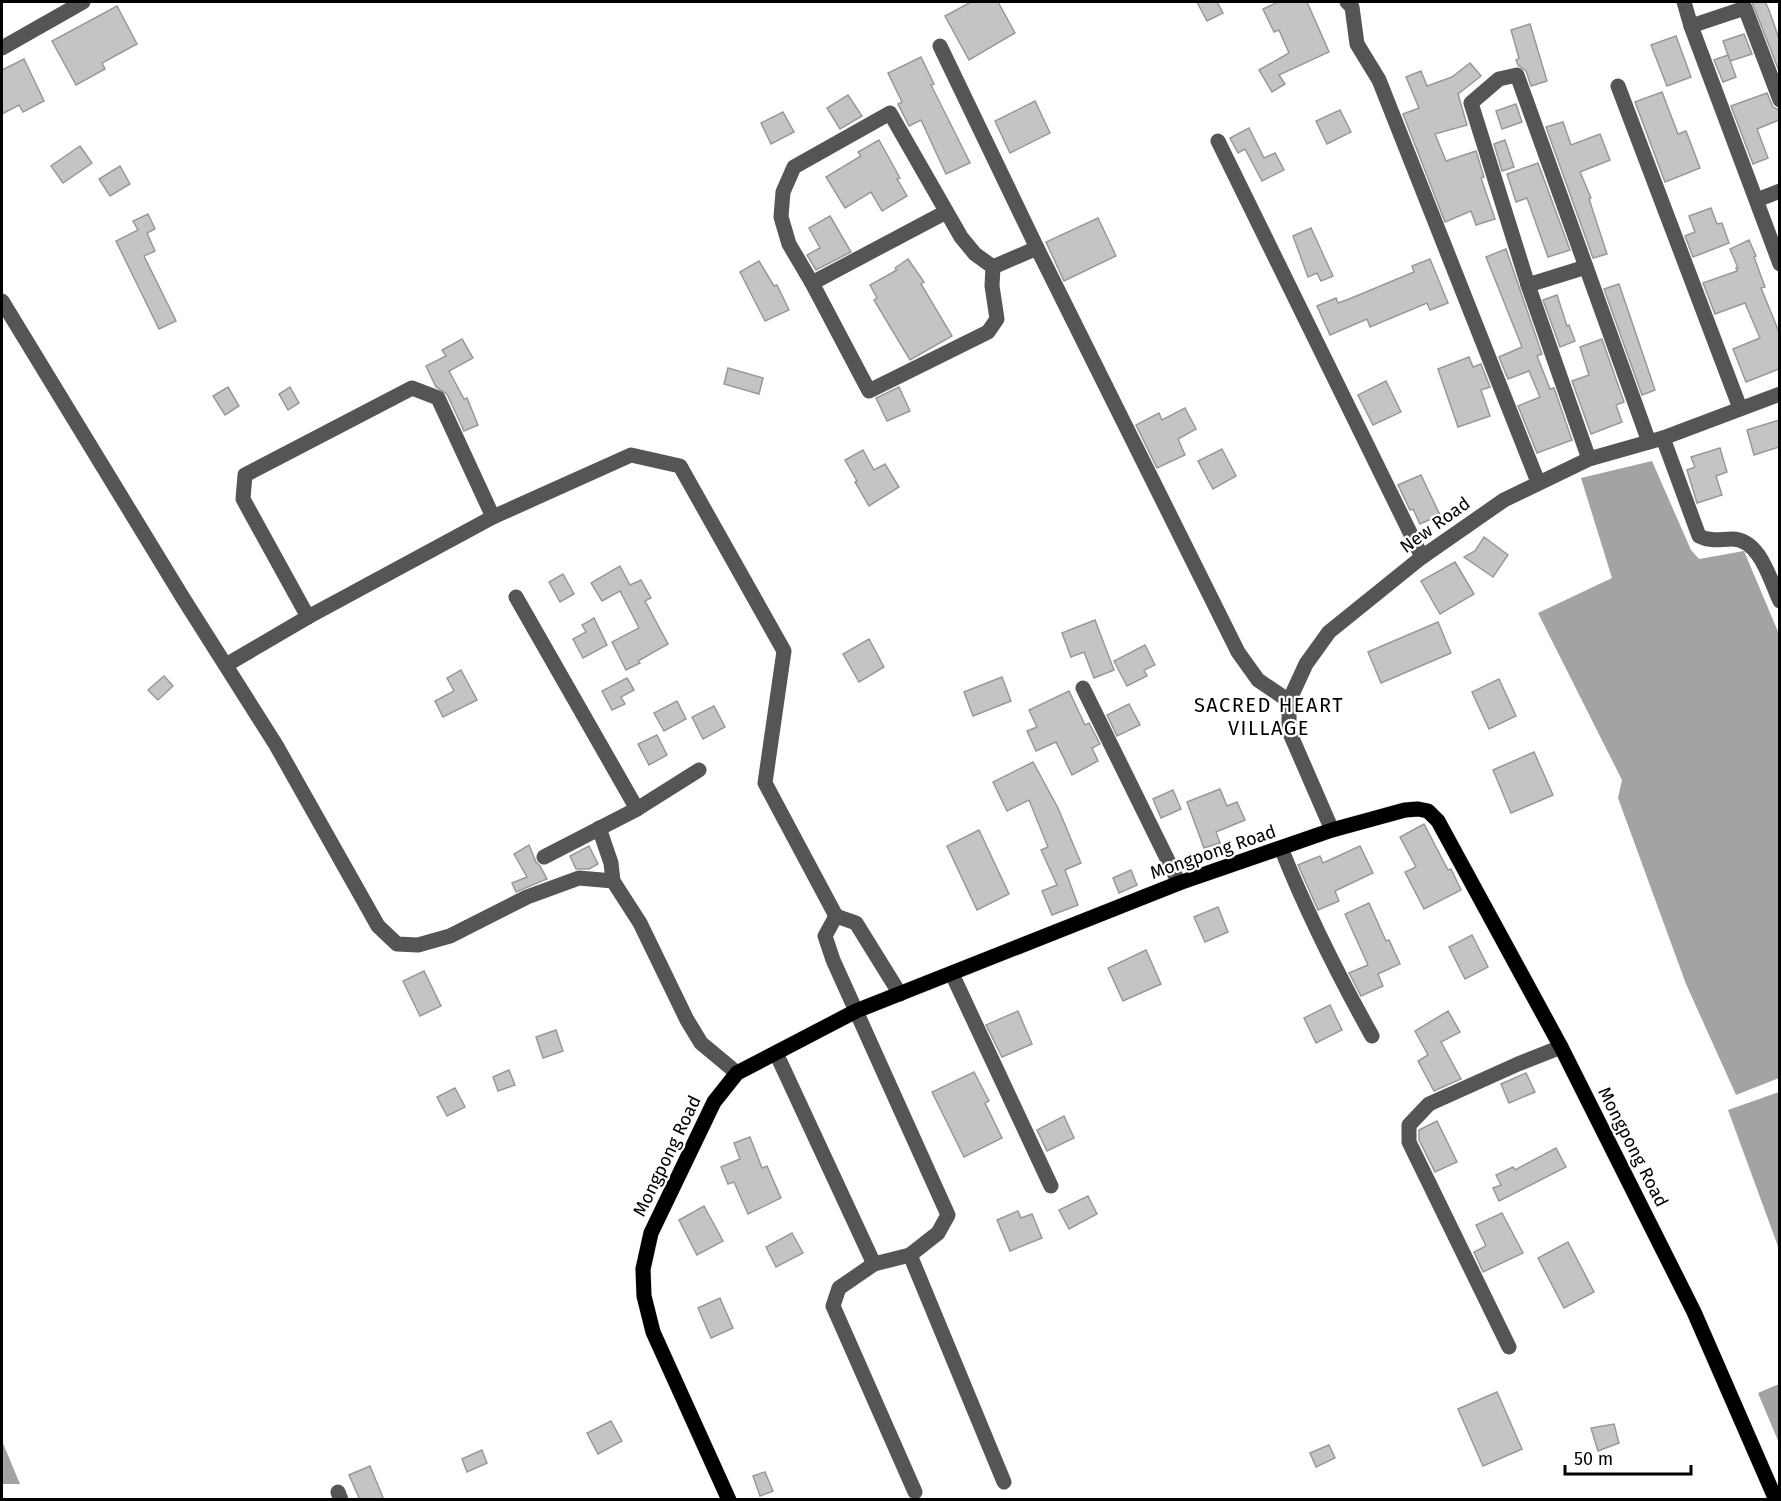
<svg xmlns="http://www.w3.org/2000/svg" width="1781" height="1501" font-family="'Fira Sans',sans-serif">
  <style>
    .water { fill: #a3a3a3 }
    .building { fill: #c4c4c4; stroke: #999; stroke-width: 1.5 }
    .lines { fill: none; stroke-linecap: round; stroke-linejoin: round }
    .major-casing { stroke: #dbdbdb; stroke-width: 16 }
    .minor { stroke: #555; stroke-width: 15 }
    .major { stroke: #000; stroke-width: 15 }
    .labels { text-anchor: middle; stroke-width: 4.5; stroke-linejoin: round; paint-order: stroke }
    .street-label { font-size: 18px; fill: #000; stroke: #fff }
    .neighbourhood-label { font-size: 20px; letter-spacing: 1.5px; fill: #000; stroke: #fff }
  </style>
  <rect width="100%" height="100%" fill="#fff"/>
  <g class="water">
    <path d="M1652,461l39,89 8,9 45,-8 35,83v444l-43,17 -50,-111 -68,-186 4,-18 -84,-167 74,-35 -31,-100z"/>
    <path d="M1779,1092h1l-1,157 -51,-139z"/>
    <path d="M1779,1384v59l-21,-50z"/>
    <path d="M2,1441l18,43h-18z"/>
  </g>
  <g class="building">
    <path d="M971,2h27l17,31 -46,27 -24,-44z"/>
    <path d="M1197,2h20l6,11 -16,8z"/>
    <path d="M1278,2h29l22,50 -50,23 6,9 -13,8 -13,-22 30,-17 -10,-23 -5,2 -11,-23z"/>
    <path d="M1752,2h13l4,8 10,29v32z"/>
    <path d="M117,6l20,38 -35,19 3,6 -29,16 -24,-44z"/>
    <path d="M1530,24l17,57 -16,5 -5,-15 -8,-6 -2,-5 3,-2 -8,-28z"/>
    <path d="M1744,34l8,20 -22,7 -7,-20z"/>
    <path d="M1676,36l15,41 -24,9 -16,-41z"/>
    <path d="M1728,55l8,22 -13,5 -9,-22z"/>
    <path d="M921,57l13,27 -3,1 39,78 -24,11 -25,-54 -12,6 -11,-22 4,-2 -14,-29z"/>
    <path d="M24,59l20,42 -21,11 -4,-7 -17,9v-44z"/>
    <path d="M1470,63l11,13 -23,18 9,31 -32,9 11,27 30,-10 8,26 -3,1 14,41 -19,6 -5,-14 -26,11 -42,-108 16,-6 -13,-31 15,-6 6,15 25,-9z"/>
    <path d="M1662,92l16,42 8,-3 14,37 -35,14 -30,-80z"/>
    <path d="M1767,93l6,14 6,3v10l-22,9 11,29 -15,6 -22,-58z"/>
    <path d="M848,95l14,21 -22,13 -13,-21z"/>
    <path d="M1035,101l15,32 -40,20 -15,-32z"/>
    <path d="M1516,104l6,18 -20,7 -6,-18z"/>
    <path d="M1340,110l11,22 -24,12 -11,-23z"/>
    <path d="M783,112l11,20 -23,12 -10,-21z"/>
    <path d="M1563,122l8,23 29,-11 10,26 -30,12 11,26 -2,1 18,55 -14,4 -47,-131z"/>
    <path d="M1249,128l15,30 11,-5 9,17 -22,11 -17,-32 -7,4 -8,-15z"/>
    <path d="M879,140l21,38 -3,1 10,17 -25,15 -11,-19 -26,16 -19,-31 35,-21 -3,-4z"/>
    <path d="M1505,140l9,27 -12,4 -8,-27z"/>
    <path d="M80,146l12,17 -29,20 -12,-17z"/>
    <path d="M1538,163l32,87 -22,7 -21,-59 -11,4 -9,-28z"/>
    <path d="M120,166l10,18 -20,12 -11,-17z"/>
    <path d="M1711,208l6,16 5,-1 7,20 -36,14 -8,-21 10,-4 -6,-16z"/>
    <path d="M148,214l7,15 -8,4 8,18 -11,5 32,65 -17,8 -43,-88 22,-11 -5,-9z"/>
    <path d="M830,216l21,36 -35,18 -9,-15 13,-7 -11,-20z"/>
    <path d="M1098,218l18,38 -52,25 -18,-39z"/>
    <path d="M1311,228l22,48 -12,5 -4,-8 -9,4 -15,-41z"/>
    <path d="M1749,240l7,16 -2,1 11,30 -4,1 18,44v37l-33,13 -13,-33 27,-11 -15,-35 -30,11 -12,-31 34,-12 -1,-3h2l-8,-19z"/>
    <path d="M1506,249l36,105 -5,2 13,33 4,-1 18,52 -35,13 -19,-47 22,-9 -11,-26 -21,8 -9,-22 23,-10 -36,-90z"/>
    <path d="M908,259l16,23 -3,2 31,52 -42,24 -36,-60 3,-2 -7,-13 27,-15 -2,-2z"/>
    <path d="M1430,259l18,44 -18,7 -3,-7 -57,24 -3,-8 -37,16 -13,-29 19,-8 2,5 11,-4 65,-27 -2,-6z"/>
    <path d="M759,261l15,25 3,-1 12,25 -24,11 -25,-49z"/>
    <path d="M1619,284l36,106 -13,5 -38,-106z"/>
    <path d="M1557,295l10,31 2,-1 6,16 -15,6 -17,-47z"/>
    <path d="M462,339l11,19 -24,13 15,28 3,-1 11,27 -14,6 -17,-37 -11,-7 -10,-21 20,-10 -4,-6z"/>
    <path d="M1602,339l22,63 -8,3 6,17 -31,12 -19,-53 17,-6 -9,-28z"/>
    <path d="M1469,357l4,10 8,-3 9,23 -9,3 9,26 -32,11 -20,-58z"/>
    <path d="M728,368l35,10 -4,16 -35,-10z"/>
    <path d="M1386,381l15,31 -28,13 -15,-30z"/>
    <path d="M228,387l11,19 -14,9 -12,-19z"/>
    <path d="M290,387l9,16 -11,7 -9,-16z"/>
    <path d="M899,387l11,24 -23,10 -11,-23z"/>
    <path d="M1185,408l11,21 -18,10 7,16 -28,13 -21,-43 23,-12 3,7z"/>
    <path d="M1779,420v27l-25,8 -7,-25z"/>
    <path d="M1720,448l7,24 -11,4 6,19 -25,8 -10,-33 8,-3 -4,-10z"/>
    <path d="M1222,449l14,27 -23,13 -15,-28z"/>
    <path d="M863,450l11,20 11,-6 14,23 -30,19 -14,-24 2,-1 -12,-21z"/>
    <path d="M1421,475l19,40 -20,9 -7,-15 -3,1 -12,-25z"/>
    <path d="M1484,537l24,18 -15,22 -29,-20 11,-6z"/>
    <path d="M1455,562l19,32 -34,20 -19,-33z"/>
    <path d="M620,566l10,19 11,-5 10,18 -6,3 23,43 -30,17 2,2 -14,7 -14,-28 27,-14 -19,-37 -18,10 -11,-18z"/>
    <path d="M563,574l11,20 -14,8 -11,-20z"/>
    <path d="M594,618l13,27 -24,13 -10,-19 13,-7 -4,-7z"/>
    <path d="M1095,620l19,50 -20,8 -10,-26 -13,5 -9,-24z"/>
    <path d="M1438,622l13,31 -70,30 -13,-31z"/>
    <path d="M869,639l15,28 -25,15 -16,-28z"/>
    <path d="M1145,645l10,20 -11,5 3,6 -20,10 -13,-25z"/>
    <path d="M461,670l16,30 -34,17 -8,-16 19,-10 -7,-13z"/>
    <path d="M164,676l9,10 -15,14 -10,-10z"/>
    <path d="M1002,677l9,24 -38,15 -9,-24z"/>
    <path d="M627,678l7,12 -13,7 4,7 -13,6 -10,-19z"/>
    <path d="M1499,679l17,37 -27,13 -17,-37z"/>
    <path d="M1069,691l16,34 4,-2 11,21 -8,4 6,13 -26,14 -16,-33 -20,9 -9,-20 10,-4 -8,-17z"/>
    <path d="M677,701l9,18 -22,12 -10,-18z"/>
    <path d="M1129,704l11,21 -23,11 -10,-21z"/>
    <path d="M714,706l11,21 -22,12 -11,-22z"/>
    <path d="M657,735l10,20 -18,10 -11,-21z"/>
    <path d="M1534,752l19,43 -42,18 -18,-43z"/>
    <path d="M1033,762l25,46 23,55 -16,7 13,35 -26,10 -10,-24 15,-6 -16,-35 7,-3 -19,-47 -22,11 -14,-29z"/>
    <path d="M1220,789l7,17 10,-4 8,18 -29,12 4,11 -16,5 -17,-46z"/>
    <path d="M1173,790l8,19 -20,9 -8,-19z"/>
    <path d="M1424,824l24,46 3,-1 10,21 -37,19 -19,-37 11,-5 -16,-30z"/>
    <path d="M979,830l30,64 -32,16 -30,-64z"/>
    <path d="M529,845l7,17 4,4 7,13 -31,13 -4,-9 15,-6 -13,-23z"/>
    <path d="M589,846l9,18 -9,5h-13l-6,-13z"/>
    <path d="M1360,846l13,27 -38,18 4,10 -21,9 -20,-45 22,-9 3,7z"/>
    <path d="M1131,870l6,15 -18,8 -6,-15z"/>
    <path d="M1369,903l17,38 3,-1 11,24 -22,10 5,12 -22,10 -12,-23 19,-8 -23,-51z"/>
    <path d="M1218,907l10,25 -23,10 -11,-25z"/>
    <path d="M1472,935l16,32 -23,12 -16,-32z"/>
    <path d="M1146,950l15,34 -38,17 -15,-33z"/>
    <path d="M424,971l17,35 -21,10 -17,-35z"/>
    <path d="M1330,1005l12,25 -26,13 -12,-25z"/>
    <path d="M1018,1011l14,33 -30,13 -16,-32z"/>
    <path d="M1448,1011l12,21 -19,10 20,37 -27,12 -16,-30 10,-6 -13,-24z"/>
    <path d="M556,1030l7,21 -20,7 -7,-21z"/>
    <path d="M509,1070l6,15 -17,6 -5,-14z"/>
    <path d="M974,1072l15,29 -4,2 17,35 -38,19 -32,-65z"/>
    <path d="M1526,1073l9,19 -26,11 -8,-19z"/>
    <path d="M455,1088l10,19 -18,9 -10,-19z"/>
    <path d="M1064,1116l10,22 -27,13 -10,-21z"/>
    <path d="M1437,1121l20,41 -22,10 -16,-32v-10z"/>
    <path d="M750,1137l12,31 5,-2 14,32 -33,16 -14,-32 -6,2 -7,-17 19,-8 -6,-16z"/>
    <path d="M1556,1148l10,19 -67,34 -6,-13 8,-3 -5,-10 17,-8 2,3z"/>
    <path d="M1088,1196l9,18 -28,15 -10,-19z"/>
    <path d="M704,1206l19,35 -26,14 -18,-35z"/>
    <path d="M1018,1211l3,7 11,-4 10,24 -32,13 -13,-31z"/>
    <path d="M1502,1213l21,40 -40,19 -9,-20 12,-6 -10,-21z"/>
    <path d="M792,1233l11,20 -27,14 -10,-20z"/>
    <path d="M1568,1242l26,50 -30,16 -26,-50z"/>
    <path d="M720,1298l13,30 -22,10 -13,-30z"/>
    <path d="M1497,1392l25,57 -39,17 -25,-57z"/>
    <path d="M611,1421l11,20 -24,13 -11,-21z"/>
    <path d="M1614,1424l5,19 -21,8 -7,-23z"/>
    <path d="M1329,1445l6,13 -19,9 -6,-14z"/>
    <path d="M482,1450l5,13 -20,9 -5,-13z"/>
    <path d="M370,1466l14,34h-24l-11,-25z"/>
    <path d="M765,1472l8,19 -13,5 -7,-20z"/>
  </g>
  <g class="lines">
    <g class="major-casing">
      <path id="major" d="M729,1500l-76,-168 -9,-36 -1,-27 8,-36 63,-131 23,-29 119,-62 323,-128 153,-53 73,-20 13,-1 10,2 10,10 123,226 133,265 82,188"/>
    </g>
    <g class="minor">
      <path d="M1347,2l5,5 5,37 22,36 159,402"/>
      <path d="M1684,2l7,24 89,238"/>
      <path d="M1691,26l54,-18 35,92"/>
      <path d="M940,46l97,202 201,404 20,28 31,21"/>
      <path d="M2,48l81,-46"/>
      <path d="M1618,86l122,322"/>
      <path d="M1218,141l204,416"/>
      <path d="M1757,200l23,-9"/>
      <path d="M993,267l-1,19 5,33 -9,13 -119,59 -57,-108 -23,-39 -8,-27 2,-25 11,-25 96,-54 71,124 14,17 18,13 44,-19"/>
      <path d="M812,283l134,-71"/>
      <path d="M1528,285l58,-18"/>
      <path d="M2,301l181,297 93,147 102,181 19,18 21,1 32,-9 77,-39 52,-19 34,3 27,42 47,97 14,23 36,30"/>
      <path d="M1663,438l36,98c12,6 21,3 33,3 28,0 38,41 48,62"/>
      <path d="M1589,459l-61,-174 -57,-182 28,-24 18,-4 132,367"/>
      <path d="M516,597l121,212"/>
      <path d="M308,617l-65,-118 2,-24 167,-87 26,10 55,119"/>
      <path d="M226,665l82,-48 185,-100 138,-62 49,11 104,185 -19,132 71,133"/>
      <path d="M1083,688l96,195"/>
      <path d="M599,828l12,35 2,18"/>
      <path d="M1332,830l-43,-99v-30l17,-37 23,-32 93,-75 82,-57 85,-41 74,-21 117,-44"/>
      <path d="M1281,848c26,65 57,127 91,188"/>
      <path d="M544,857l93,-48 62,-39"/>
      <path d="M952,974l99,212"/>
      <path d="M900,994l-44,-71 -20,-7 -11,20 8,24 115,255 -10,18 -28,22 94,227"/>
      <path d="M776,1053l98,211 36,-9"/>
      <path d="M874,1264l-35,24 -6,18 82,186"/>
      <path d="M1509,1347l-100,-205v-17l20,-21 89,-40 43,-17"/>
      <path d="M338,1492l3,8"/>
    </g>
    <use href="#major" class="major"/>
  </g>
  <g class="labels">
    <g class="street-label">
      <text transform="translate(1435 525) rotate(-36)" y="6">New Road</text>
      <text transform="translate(1213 852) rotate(-19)" y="6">Mongpong Road</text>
      <text transform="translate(1633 1147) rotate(63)" y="6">Mongpong Road</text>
      <text transform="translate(667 1156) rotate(-64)" y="6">Mongpong Road</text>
    </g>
    <g class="neighbourhood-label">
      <text x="1269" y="712">SACRED HEART<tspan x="1269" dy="23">VILLAGE</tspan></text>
    </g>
  </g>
  <rect width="1781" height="1501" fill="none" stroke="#000000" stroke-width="6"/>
  <path d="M1565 1465v9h126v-9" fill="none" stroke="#000000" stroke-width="3"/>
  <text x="1574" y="1465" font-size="18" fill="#000000" stroke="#ffffff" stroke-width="4.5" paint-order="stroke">50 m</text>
</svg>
